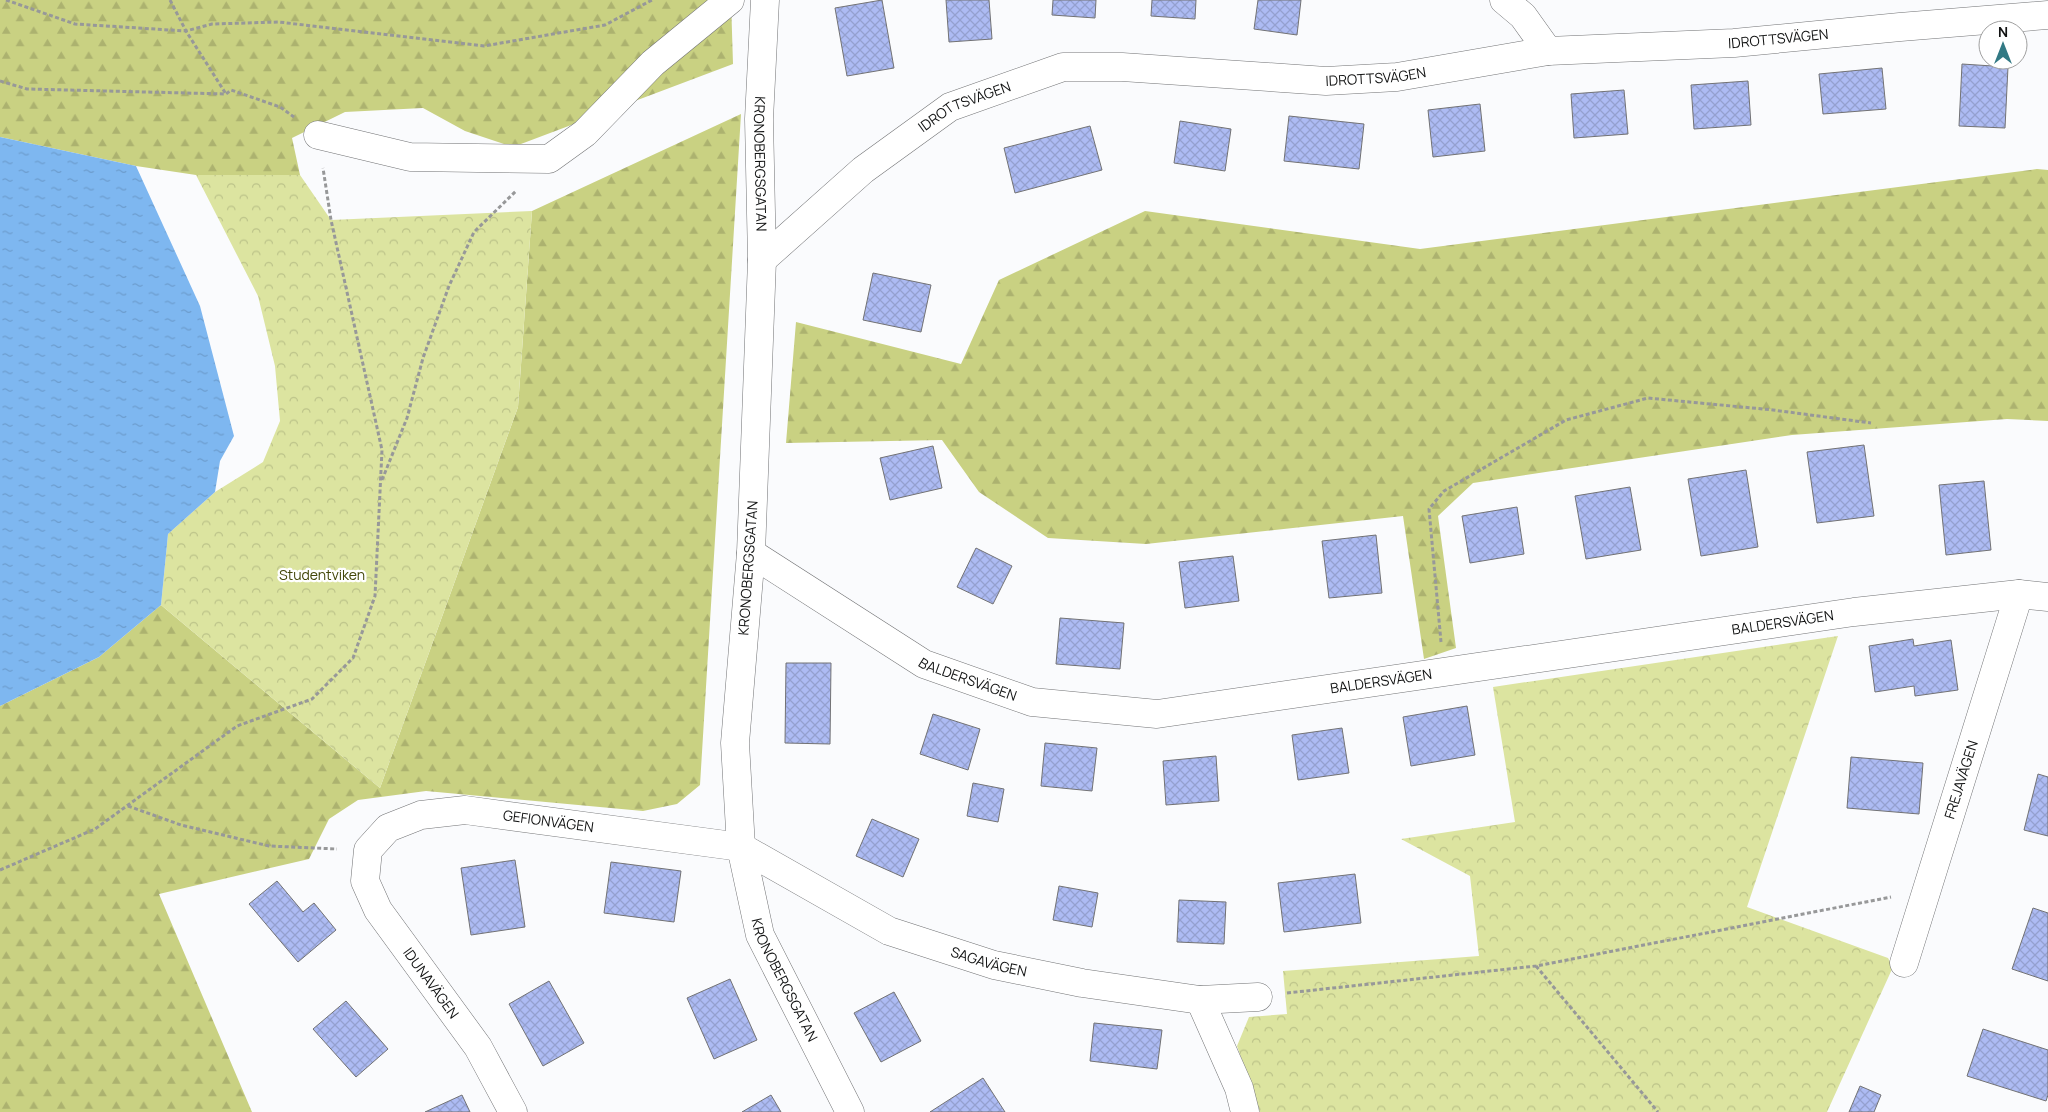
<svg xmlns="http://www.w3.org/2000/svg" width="2048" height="1112" font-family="Manrope,sans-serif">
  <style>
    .forest { fill: url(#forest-firs) }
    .park { fill: url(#park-crowns) }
    .water { fill: url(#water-ripples) }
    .building { fill: url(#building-cross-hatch); stroke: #727274 }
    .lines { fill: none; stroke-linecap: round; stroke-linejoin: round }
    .minor-casing { stroke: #727375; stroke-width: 29 }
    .path { stroke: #979899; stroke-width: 3; stroke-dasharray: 4 2.5; stroke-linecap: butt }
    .minor { stroke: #fff; stroke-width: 28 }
    .labels { text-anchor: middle; stroke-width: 4.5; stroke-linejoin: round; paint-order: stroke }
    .street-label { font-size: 14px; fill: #111212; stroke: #fff }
    .park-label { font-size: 14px; fill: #424608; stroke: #fff }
  </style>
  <defs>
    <pattern id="forest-firs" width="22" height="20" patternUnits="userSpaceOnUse" patternTransform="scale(1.25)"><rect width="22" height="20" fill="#c9d182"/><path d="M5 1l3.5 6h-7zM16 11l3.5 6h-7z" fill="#acb26f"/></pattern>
    <pattern id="park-crowns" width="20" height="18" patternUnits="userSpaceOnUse" patternTransform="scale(1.25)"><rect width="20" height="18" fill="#dce4a0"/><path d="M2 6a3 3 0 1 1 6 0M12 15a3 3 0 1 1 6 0" fill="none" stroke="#bcc389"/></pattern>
    <pattern id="water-ripples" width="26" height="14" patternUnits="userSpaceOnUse" patternTransform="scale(1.25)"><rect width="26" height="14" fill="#7eb7f0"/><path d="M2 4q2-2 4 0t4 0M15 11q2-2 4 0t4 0" fill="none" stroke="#6c9ccd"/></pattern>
    <pattern id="building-cross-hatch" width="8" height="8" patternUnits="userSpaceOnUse" patternTransform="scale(1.25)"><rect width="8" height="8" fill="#adbbf3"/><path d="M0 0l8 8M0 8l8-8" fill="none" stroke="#94a0cf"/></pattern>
  </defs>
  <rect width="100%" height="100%" fill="#fafbfd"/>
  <g class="forest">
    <path d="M0,0h731l2,64 -220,83 -48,-16 -42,-23 -78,4 -53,26 8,37h-104l-60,-9 -136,-29z"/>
    <path d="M741,114l-41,671 -23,19 -34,7 -217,-20 -68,9 -29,19 -20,40 -150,35 93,218h-252v-406l99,-49 62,-52 219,183 138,-381 14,-196z"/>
    <path d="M2037,169l11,1v251l-41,-2 -215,16 -319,48 -35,33 18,132 -32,11 -21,-143 -257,28 -98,-6 -69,-46 -37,-52 -156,3 10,-121 165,42 38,-84 146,-69 275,38z"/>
  </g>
  <g class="park">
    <path d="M196,175h104l31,45 201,-9 -14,196 -138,381 -219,-183 7,-71 47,-42 48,-30 17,-41 -5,-55 -17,-70z"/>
    <path d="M1838,636l-91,271 141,51 5,9 -66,145h-567l-23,-66 12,-29 38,-3 -4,-43 196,-15 -9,-80 -69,-37 114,-17 -22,-135z"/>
  </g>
  <path class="water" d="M0,137l136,29 64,140 34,130 -14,25 -5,31 -47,42 -7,71 -62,52 -99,49z"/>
  <g class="building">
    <path d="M882,0l12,68 -47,8 -12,-68z"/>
    <path d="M946,0h43l3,39 -43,3z"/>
    <path d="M1053,0h43l-1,18 -43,-3z"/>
    <path d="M1152,0h44l-1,19 -44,-3z"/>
    <path d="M1258,0h43l-4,35 -43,-6z"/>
    <path d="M1962,64l46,3 -3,61 -46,-2z"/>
    <path d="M1882,68l4,41 -63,5 -4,-40z"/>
    <path d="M1748,81l3,44 -57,4 -3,-44z"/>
    <path d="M1624,90l4,44 -54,4 -3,-44z"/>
    <path d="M1480,104l5,47 -52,6 -5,-47z"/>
    <path d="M1289,116l75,8 -5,45 -75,-8z"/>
    <path d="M1180,121l51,8 -6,42 -51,-8z"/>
    <path d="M1090,126l12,44 -87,23 -11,-45z"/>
    <path d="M873,273l58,12 -10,47 -58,-12z"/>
    <path d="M1864,445l10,71 -57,7 -10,-71z"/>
    <path d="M933,446l9,42 -52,12 -10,-42z"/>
    <path d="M1746,470l12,77 -57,9 -13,-77z"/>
    <path d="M1984,481l7,69 -45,5 -7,-70z"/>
    <path d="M1630,487l11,63 -55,9 -11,-63z"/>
    <path d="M1517,507l7,47 -54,9 -8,-47z"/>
    <path d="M1376,535l6,58 -53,5 -7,-57z"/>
    <path d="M976,548l36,18 -19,38 -36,-17z"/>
    <path d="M1233,556l6,45 -54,7 -6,-46z"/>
    <path d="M1060,618l64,5 -4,46 -64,-5z"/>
    <path d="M1913,639l1,7 37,-6 7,50 -43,6 -1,-10 -39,6 -6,-46z"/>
    <path d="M786,663h45l-1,81 -45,-1z"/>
    <path d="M1467,706l8,49 -64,11 -8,-49z"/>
    <path d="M933,714l47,15 -12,41 -48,-16z"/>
    <path d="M1342,728l7,45 -51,7 -6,-45z"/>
    <path d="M1045,743l52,5 -5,43 -51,-5z"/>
    <path d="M1216,756l3,45 -53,4 -3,-44z"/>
    <path d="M1851,757l72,6 -4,51 -72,-6z"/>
    <path d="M2038,774l10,3v59l-24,-6z"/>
    <path d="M973,783l31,6 -6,33 -31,-6z"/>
    <path d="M872,819l47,20 -16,38 -47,-21z"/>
    <path d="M515,860l10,67 -54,8 -10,-67z"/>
    <path d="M611,862l70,9 -7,51 -70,-9z"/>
    <path d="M1355,874l6,49 -77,9 -6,-49z"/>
    <path d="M277,881l26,31 11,-9 22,27 -38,32 -49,-58z"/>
    <path d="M1059,886l39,7 -6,34 -39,-7z"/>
    <path d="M1179,900l47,2 -2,42 -47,-2z"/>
    <path d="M2033,908l15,5v68l-36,-12z"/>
    <path d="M730,979l27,61 -43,19 -27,-61z"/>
    <path d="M549,981l35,62 -41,23 -34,-62z"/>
    <path d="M894,992l27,49 -40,21 -27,-49z"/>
    <path d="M346,1001l42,48 -32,28 -43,-48z"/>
    <path d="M1094,1023l68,7 -5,39 -67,-8z"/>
    <path d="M1983,1029l65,21v45l-2,6 -79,-25z"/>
    <path d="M983,1078l22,34h-75z"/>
    <path d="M1860,1086l21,9 -7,17h-25z"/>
    <path d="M462,1095l8,17h-45z"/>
    <path d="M771,1095l10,17h-39z"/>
  </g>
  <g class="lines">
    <g class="minor-casing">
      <g id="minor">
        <path id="s1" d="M765,0l-6,119 3,141 -11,293 -16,190 6,104 19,88 90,177"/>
        <path d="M1504,0l19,16 25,35"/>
        <path d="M318,135l92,22 139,2 36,-26 68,-70 77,-63"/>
        <path id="s2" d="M762,260l101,-90 87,-63 113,-40h59l204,14 71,-4 151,-26 186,-8 166,-16 148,-12"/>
        <path id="s3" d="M751,553l173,111 108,38 125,12 697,-102 165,-18 29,3"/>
        <path id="s4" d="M1904,963l115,-369"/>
        <path d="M1200,1000l39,88 6,24"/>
        <path id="s5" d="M513,1112l-35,-65 -100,-137 -13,-29 3,-31 20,-22 33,-13 44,-5 276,37 148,84 105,34 88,18 118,17 58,-3"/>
      </g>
    </g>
    <g class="path">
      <path d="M6,0l69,24 111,7 26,-7 67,-2 205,24 121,-21 47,-25"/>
      <path d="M170,0l16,31 40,63"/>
      <path d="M0,81l27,8 199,5 5,-4 49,17 14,10"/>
      <path d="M382,480l25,-62 16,-60 26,-72 25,-54 42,-41"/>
      <path d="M1441,642l-12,-133 15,-18 122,-71 82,-22 125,12 98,13"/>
      <path d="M128,806l53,19 88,21 68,3"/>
      <path d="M0,870l95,-41 142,-103 75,-27 41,-41 22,-62 7,-146 -51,-230 -8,-52"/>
      <path d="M1536,966l122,146"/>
      <path d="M1287,993l249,-27 355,-69"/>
    </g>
    <use href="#minor" class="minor"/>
  </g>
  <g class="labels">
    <g class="street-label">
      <text dy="5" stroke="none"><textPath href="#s2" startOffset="1081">IDROTTSVÄGEN</textPath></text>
      <text dy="5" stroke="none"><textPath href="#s2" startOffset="676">IDROTTSVÄGEN</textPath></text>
      <text dy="5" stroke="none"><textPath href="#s2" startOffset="256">IDROTTSVÄGEN</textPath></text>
      <text dy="5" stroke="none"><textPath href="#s1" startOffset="164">KRONOBERGSGATAN</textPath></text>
      <text transform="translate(748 568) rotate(-86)" y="5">KRONOBERGSGATAN</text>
      <text dy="5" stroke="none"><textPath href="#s3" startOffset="1078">BALDERSVÄGEN</textPath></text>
      <text dy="5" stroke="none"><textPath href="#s3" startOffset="252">BALDERSVÄGEN</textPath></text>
      <text dy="5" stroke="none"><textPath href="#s3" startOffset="672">BALDERSVÄGEN</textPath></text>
      <text dy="5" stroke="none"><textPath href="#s4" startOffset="192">FREJAVÄGEN</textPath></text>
      <text dy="5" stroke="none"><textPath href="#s5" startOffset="500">GEFIONVÄGEN</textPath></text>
      <text dy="5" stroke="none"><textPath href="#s5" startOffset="969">SAGAVÄGEN</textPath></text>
      <text dy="5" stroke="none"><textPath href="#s1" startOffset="989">KRONOBERGSGATAN</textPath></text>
      <text transform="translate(431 983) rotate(54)" y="5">IDUNAVÄGEN</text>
    </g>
    <g class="park-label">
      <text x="322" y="580">Studentviken</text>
    </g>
  </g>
  <g transform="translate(2003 45)"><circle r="24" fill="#ffffff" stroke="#a0a0a0"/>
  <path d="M0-4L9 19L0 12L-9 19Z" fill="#327984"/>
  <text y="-8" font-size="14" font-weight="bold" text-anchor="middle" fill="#111212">N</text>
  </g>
</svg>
